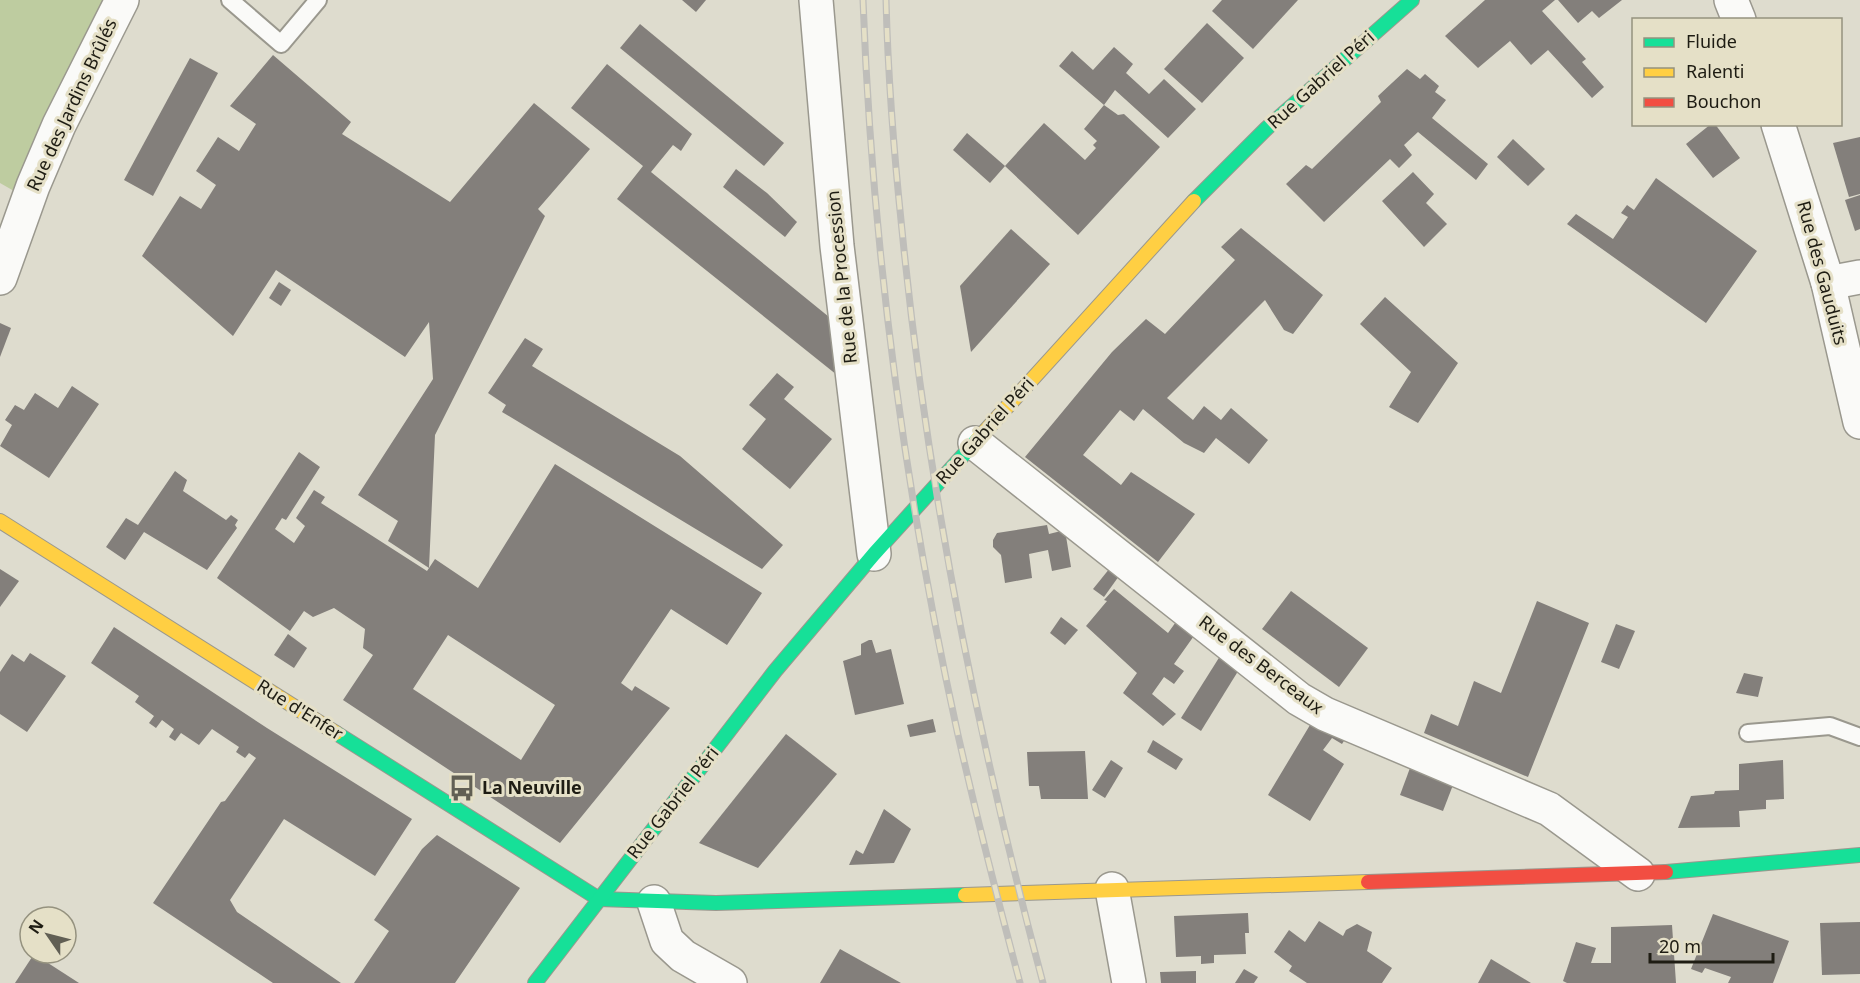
<svg xmlns="http://www.w3.org/2000/svg" width="1860" height="983" font-family="'Noto Sans',sans-serif">
  <style>
    .green { fill: #becca0 }
    .building { fill: #837f7b; fill-rule: evenodd }
    .lines { fill: none; stroke-linecap: round; stroke-linejoin: round }
    .lane-casing { stroke: #9a988e; stroke-width: 20 }
    .street-casing { stroke: #9a988e; stroke-width: 36 }
    .fast-casing { stroke: #9a988e; stroke-width: 16 }
    .slow-casing { stroke: #9a988e; stroke-width: 16 }
    .jam-casing { stroke: #9a988e; stroke-width: 16 }
    .lane { stroke: #fafaf8; stroke-width: 16 }
    .street { stroke: #fafaf8; stroke-width: 33 }
    .fast { stroke: #16e098; stroke-width: 14 }
    .slow { stroke: #ffcf43; stroke-width: 14 }
    .jam { stroke: #f24e42; stroke-width: 14 }
    .rail-casing { stroke: #bfbeba; stroke-width: 7 }
    .rail { stroke: #e5e0c7; stroke-width: 4.5; stroke-dasharray: 14; stroke-linecap: butt }
    .labels { text-anchor: middle; stroke-width: 6; stroke-linejoin: round; paint-order: stroke }
    .street-label { font-size: 18px; fill: #1e1c13; stroke: #e5e0c7 }
    .poi-label { font-size: 18px; font-weight: bold; fill: #1e1c13; stroke: #e5e0c7; text-anchor: start }
  </style>
  <rect width="100%" height="100%" fill="#dedcce"/>
  <path class="green" d="M0,0h106l-92,191 -14,-8z"/>
  <g class="building">
    <path d="M682,0h24l-10,12z"/>
    <path d="M1222,0h76l-45,49 -41,-38z"/>
    <path d="M1485,0h70l-13,11 44,48 -4,3 22,25 -12,11 -44,-48 -17,15 -21,-24 -32,27 -33,-32z"/>
    <path d="M1558,0h64l-23,18 -7,-7 -14,12z"/>
    <path d="M1207,23l37,35 -42,45 -38,-34z"/>
    <path d="M640,24l144,119 -20,23 -144,-118z"/>
    <path d="M1114,47l19,17 -7,9 23,21 15,-15 32,30 -28,29 -53,-48 -11,15 -45,-39 13,-15 21,19z"/>
    <path d="M273,55l78,67 -9,12 108,68 84,-99 56,46 -52,60 7,7 -110,219 -6,133 -41,-27 10,-20 -40,-26 75,-116 -4,-57 -24,35 -129,-87 -43,66 -91,-80 38,-60 21,13 15,-24 -20,-14 22,-34 21,14 17,-27 -26,-18z"/>
    <path d="M190,58l28,15 -65,123 -29,-16z"/>
    <path d="M607,64l85,70 -11,17 -8,-6 -22,27 183,149 8,58 -225,-180 26,-33 -72,-58z"/>
    <path d="M1407,69l13,10 5,-5 14,12 -4,6 11,8 -14,18 56,46 -12,16 -58,-48 -14,13 8,10 -13,13 -9,-9 -66,63 -38,-38 20,-19 6,4 69,-67 -3,-6z"/>
    <path d="M1104,105l14,10 6,-1 36,33 -82,88 -73,-69 39,-43 41,37 11,-12 -3,-3 4,-4 -13,-12z"/>
    <path d="M1711,124h4l25,34 -27,20 -27,-34z"/>
    <path d="M967,133l38,33 -15,17 -37,-33z"/>
    <path d="M1860,137v57l-11,3 -16,-54z"/>
    <path d="M1513,139l32,30 -17,17 -31,-29z"/>
    <path d="M736,169l31,24 30,29 -12,15 -62,-50z"/>
    <path d="M1413,172l21,22 -8,9 21,21 -23,23 -42,-46z"/>
    <path d="M1656,178l101,73 -51,72 -139,-99 9,-10 37,25 15,-22 -7,-4 6,-8 7,5z"/>
    <path d="M1860,195v34l-5,2 -10,-31z"/>
    <path d="M1241,228l82,67 -30,39 -9,-4 -19,-30 -98,98 26,22 11,-14 17,14 10,-12 37,32 -19,24 -33,-26 -12,15 -20,-10 -41,-34 -9,12 -14,-11 -37,45 38,30 10,-13 64,42 -37,48 -133,-105 87,-105 34,-33 19,15 70,-74 -14,-13z"/>
    <path d="M1011,229l39,35 -79,88 -11,-66z"/>
    <path d="M279,282l12,8 -10,16 -12,-8z"/>
    <path d="M1385,297l73,66 -40,60 -29,-16 22,-35 -51,-48z"/>
    <path d="M0,323l11,5 -11,29z"/>
    <path d="M525,338l18,11 -11,17 148,90 103,89 -21,24 -260,-157 4,-7 -18,-12z"/>
    <path d="M777,373l17,14 -10,12 48,40 -42,50 -48,-40 24,-30 -17,-14z"/>
    <path d="M72,386l27,18 -50,74 -49,-32 12,-21 -7,-5 10,-15 9,5 11,-17 23,15z"/>
    <path d="M299,452l21,15 -34,53 -4,-2 -7,11 19,14 11,-17 -9,-8 18,-28 11,7 -4,6 106,68 8,-12 43,29 77,-124 207,129 -35,52 -56,-36 -50,74 11,8 3,-5 35,22 -110,135 -217,-143 30,-45 -10,-7 2,-19 -31,-21 -21,9 -9,-6 -14,20 -73,-53zM448,635l107,70 -34,55 -108,-71z"/>
    <path d="M175,471l12,9 -4,11 43,29 5,-5 7,5 -3,5 2,3 -30,42 -63,-38 -19,28 -19,-13 20,-29 12,7z"/>
    <path d="M1047,525l2,9 16,-4 6,37 -19,4 -4,-21 -19,4 3,24 -27,5 -4,-28 -8,-8v-7l4,-7z"/>
    <path d="M1110,568l9,8 -15,21 -11,-8z"/>
    <path d="M0,569l19,12 -19,26z"/>
    <path d="M1114,589l54,44 10,-14 18,14 -22,31 10,7 -10,13 -10,-7 -12,17 24,20 -13,12 -40,-33 14,-20 -51,-47 21,-25 -3,-1z"/>
    <path d="M1291,591l77,57 -29,39 -77,-58z"/>
    <path d="M1537,601l52,22 -61,154 -104,-44 7,-19 27,12 16,-45 27,12z"/>
    <path d="M1061,617l17,13 -13,15 -15,-12z"/>
    <path d="M1616,624l19,7 -16,38 -18,-7z"/>
    <path d="M114,627l153,101 145,91 -37,57 -91,-57 -54,81 7,12 104,71h-68l-120,-80 68,-101 4,-1 31,-43 -7,-5 -4,5 -9,-6 3,-5 -27,-18 -13,16 -18,-12 -6,8 -6,-4 5,-8 -12,-9 -6,8 -7,-5 5,-7 -19,-14 4,-6 -48,-33z"/>
    <path d="M288,634l19,14 -13,20 -20,-13z"/>
    <path d="M869,640h3l4,13 15,-4 13,55 -49,11 -12,-54 18,-6v-11z"/>
    <path d="M30,653l36,23 -39,56 -27,-18v-42l12,-18 12,8z"/>
    <path d="M1222,653l18,15 -39,63 -20,-13z"/>
    <path d="M1744,673l19,4 -5,20 -22,-4z"/>
    <path d="M933,719l3,13 -26,5 -3,-12z"/>
    <path d="M1313,720l34,16 -5,8 -10,-6 -9,12 21,14 -34,57 -42,-26z"/>
    <path d="M786,734l51,40 -79,94 -59,-25z"/>
    <path d="M1153,740l30,19 -7,11 -29,-18z"/>
    <path d="M1085,751l3,48h-47l-2,-13h-10l-2,-34z"/>
    <path d="M1111,760l12,8 -18,30 -13,-8z"/>
    <path d="M1783,760l1,39 -18,1v9l-27,2 1,16 -62,1 13,-32 23,-2 1,-3 24,-1v-26z"/>
    <path d="M1410,768l43,17 -10,26 -43,-16z"/>
    <path d="M884,809l27,20 -17,34 -45,2 7,-15 7,4z"/>
    <path d="M437,835l83,53 -65,95h-101l35,-52 -15,-11 48,-71z"/>
    <path d="M1248,913l1,20h-4l1,21 -32,1v8l-13,1v-8l-25,1 -2,-41z"/>
    <path d="M1713,914l76,27 -16,42h-45l3,-6 -26,-9 -3,5 -11,-4z"/>
    <path d="M1319,921l24,15 3,-6 11,-6 15,8 -5,19 25,17 -10,15h-75l-18,-12 3,-5 -18,-14 15,-22 16,12z"/>
    <path d="M1860,922v52l-38,1 -2,-52z"/>
    <path d="M1672,925l4,58h-109l-4,-2 13,-39 20,6 -5,15h20v-36z"/>
    <path d="M840,949l61,34h-81z"/>
    <path d="M34,954l45,29h-64z"/>
    <path d="M1491,959l40,24h-53z"/>
    <path d="M1244,969l14,8 -4,6h-19z"/>
    <path d="M1196,971v12h-35l-1,-11z"/>
  </g>
  <g class="lines">
    <g class="lane-casing">
      <g id="lane">
        <path d="M230,0l51,44 37,-44"/>
        <path d="M1748,733l82,-7 30,11"/>
      </g>
    </g>
    <g class="street-casing">
      <g id="street">
        <path d="M816,0l21,246 37,308"/>
        <path d="M1731,0l8,20"/>
        <path d="M1778,124l50,159 32,139"/>
        <path d="M0,278l33,-92 26,-61 63,-125"/>
        <path d="M1828,283l32,-6"/>
        <path d="M975,443l324,256 26,15 224,95 89,65"/>
        <path d="M1112,889l17,94"/>
        <path d="M654,902l13,39 16,15 47,27"/>
      </g>
    </g>
    <g class="fast-casing">
      <g id="fast">
        <path d="M1194,201l73,-73 145,-128"/>
        <path d="M336,733l263,166 117,4 249,-8"/>
        <path d="M1666,872l194,-17"/>
        <path d="M535,983l240,-312 99,-117 103,-114"/>
      </g>
    </g>
    <g class="slow-casing">
      <g id="slow">
        <path d="M977,440l217,-239"/>
        <path d="M0,521l336,212"/>
        <path d="M965,895l403,-13"/>
      </g>
    </g>
    <g class="jam-casing">
      <path id="jam" d="M1368,882l298,-10"/>
    </g>
    <use href="#lane" class="lane"/>
    <use href="#street" class="street"/>
    <use href="#fast" class="fast"/>
    <use href="#slow" class="slow"/>
    <use href="#jam" class="jam"/>
    <g class="rail-casing">
      <g id="rail">
        <path d="M863,0c9,246 42,494 95,735 19,83 40,166 62,248"/>
        <path d="M886,0c2,77 8,154 16,230 25,255 75,506 141,753"/>
      </g>
    </g>
    <use href="#rail" class="rail"/>
  </g>
  <defs>
    <g id="bus-bare" transform="scale(2.07)"><path d="M-5-6H5V4H4V6H2V4H-2V6H-4V4H-5ZM-3.5-4V0h7V-4ZM-3.5 1.2v1.5H-2V1.2ZM2 1.2v1.5H3.5V1.2Z" fill="#615f54" stroke="#e5e0c7" stroke-width="2.5" paint-order="stroke"/></g>
  </defs>
  <g fill-rule="evenodd">
    <use href="#bus-bare" x="462" y="788"/>
  </g>
  <g class="labels">
    <g class="street-label">
      <text transform="translate(1321 80) rotate(-42)" y="6">Rue Gabriel Péri</text>
      <text transform="translate(72 105) rotate(-65)" y="6">Rue des Jardins Brûlés</text>
      <text transform="translate(1822 273) rotate(75)" y="6">Rue des Gauduits</text>
      <text transform="translate(842 277) rotate(-96)" y="6">Rue de la Procession</text>
      <text transform="translate(985 431) rotate(-48)" y="6">Rue Gabriel Péri</text>
      <text transform="translate(1261 665) rotate(37)" y="6">Rue des Berceaux</text>
      <text transform="translate(300 710) rotate(32)" y="6">Rue d'Enfer</text>
      <text transform="translate(673 803) rotate(-52)" y="6">Rue Gabriel Péri</text>
    </g>
    <g class="poi-label">
      <text x="482" y="794">La Neuville</text>
    </g>
  </g>
  <rect x="1632" y="18" width="210" height="108" fill="#e5e0c7" stroke="#95927f" stroke-width="1.5"/>
  <rect x="1644" y="38" width="30" height="9" fill="#16e098" stroke="#95927f" stroke-width="1.5"/>
  <text x="1686" y="48" font-size="18" fill="#1e1c13">Fluide</text>
  <rect x="1644" y="68" width="30" height="9" fill="#ffcf43" stroke="#95927f" stroke-width="1.5"/>
  <text x="1686" y="78" font-size="18" fill="#1e1c13">Ralenti</text>
  <rect x="1644" y="98" width="30" height="9" fill="#f24e42" stroke="#95927f" stroke-width="1.5"/>
  <text x="1686" y="108" font-size="18" fill="#1e1c13">Bouchon</text>
  <g transform="translate(48 935) rotate(305)"><circle r="28" fill="#e5e0c7" stroke="#95927f" stroke-width="1.5"/>
  <path d="M0-4.5L10 22L0 15L-10 22Z" fill="#615f54"/>
  <text y="-9" font-size="16" font-weight="bold" text-anchor="middle" fill="#1e1c13">N</text>
  </g>
  <path d="M1650 953v9h123v-9" fill="none" stroke="#1e1c13" stroke-width="3"/>
  <text x="1659" y="953" font-size="18" fill="#1e1c13" stroke="#e5e0c7" stroke-width="4.5" paint-order="stroke">20 m</text>
</svg>
